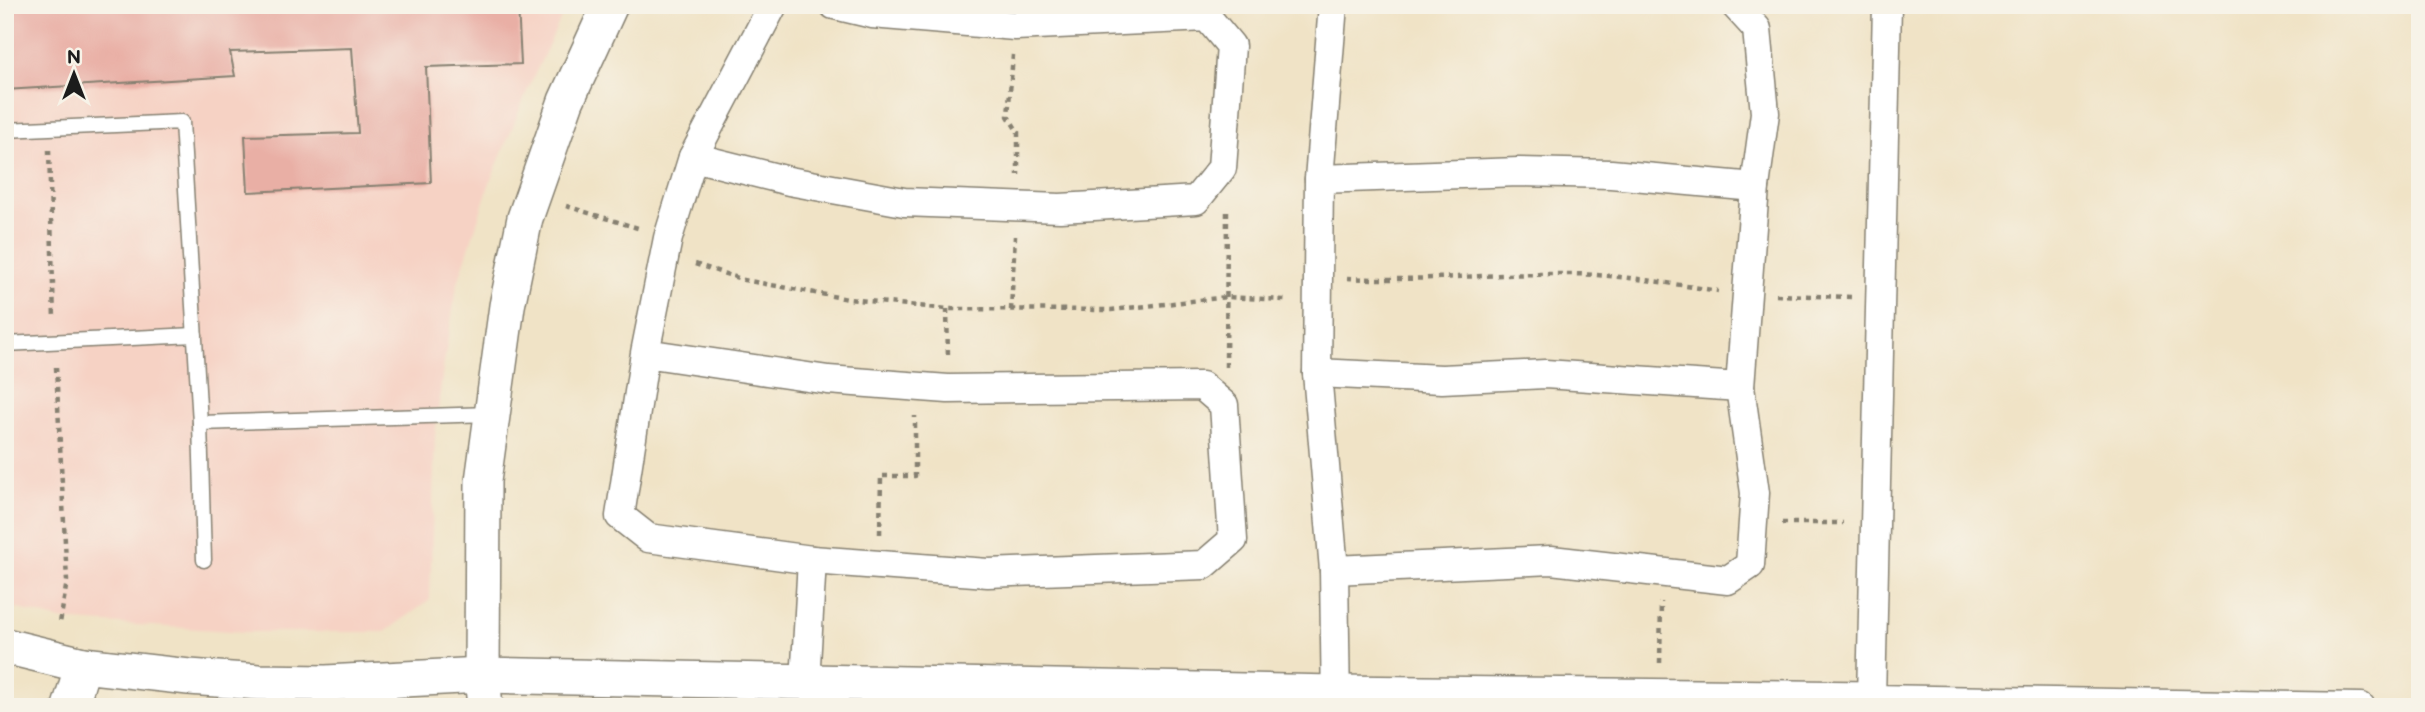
<svg xmlns="http://www.w3.org/2000/svg" width="2425" height="712" font-family="'Balsamiq Sans',sans-serif">
  <style>
    .built { fill: #f6d2c4 }
    .building { fill: #e9afa5 }
    .lines { fill: none; stroke-linecap: round; stroke-linejoin: round }
    .service-casing { stroke: #868071; stroke-width: 17 }
    .minor-casing { stroke: #868071; stroke-width: 31 }
    .tertiary-casing { stroke: #868071; stroke-width: 38 }
    .path { stroke: #868071; stroke-width: 4.5; stroke-dasharray: 5 5; stroke-linecap: butt }
    .service { stroke: #fff; stroke-width: 14 }
    .minor { stroke: #fff; stroke-width: 28 }
    .tertiary { stroke: #fff; stroke-width: 35 }
  </style>
  <rect width="100%" height="100%" fill="#f7f3e8"/>
  <filter id="ink" filterUnits="userSpaceOnUse"><feTurbulence type="fractalNoise" baseFrequency=".0143" numOctaves="2"/><feDisplacementMap in="SourceGraphic" scale="14" xChannelSelector="R" yChannelSelector="G"/><feConvolveMatrix kernelMatrix="1 2 1 2 8 2 1 2 1" color-interpolation-filters="sRGB"/></filter>
  <filter id="wash" filterUnits="userSpaceOnUse"><feTurbulence type="fractalNoise" baseFrequency=".00686" numOctaves="4" result="noise"/><feDisplacementMap in="SourceGraphic" scale="28" xChannelSelector="R" yChannelSelector="G"/><feGaussianBlur stdDeviation="1.57" result="paint"/><feColorMatrix in="noise" values="0 0 0 0 0 0 0 0 0 0 0 0 0 0 0 0 0 1.4 0 .05"/><feComposite in="paint" operator="in"/></filter>
  <g filter="url(#wash)">
    <rect width="100%" height="100%" fill="#f0e3c6"/>
    <path class="built" d="M5,5h562l-39,84 -39,96 -32,101 -14,82 -8,68 -5,164 -45,32h-139l-186,-12 -55,-15z"/>
    <g id="blocks">
      <path class="building" d="M5,5h513l3,59 -95,3 5,116 -183,9 -3,-56 113,-3 -6,-85 -122,4 5,24 -230,14z"/>
    </g>
  </g>
  <g filter="url(#ink)">
    <use href="#blocks" fill-opacity="0" stroke="#868071" stroke-width="2"/>
    <g class="lines">
      <g class="service-casing">
        <g id="service">
          <path d="M5,130l177,-8 18,301 4,137"/>
          <path d="M5,344l190,-9"/>
          <path d="M200,423l291,-9"/>
        </g>
      </g>
      <g class="minor-casing">
        <g id="minor">
          <path d="M1333,5l-14,174 -2,194 17,197 2,137"/>
          <path d="M1887,5l-16,694 490,8"/>
          <path d="M693,157l96,24 115,21 156,6 136,-8 26,-32 9,-122 -24,-29 -192,9 -143,-12 -38,-9"/>
          <path d="M1319,179l200,-7 92,2 144,13"/>
          <path d="M645,353l183,27 120,9 254,-3 22,19 9,135 -29,25 -216,8 -176,-13 -164,-22 -28,-22 25,-163 23,-115 25,-81 80,-152"/>
          <path d="M1317,373l125,6 103,-5 195,13"/>
          <path d="M1334,570l217,-10 177,20 22,-15 5,-72 -15,-106 15,-200 10,-74 -8,-84 -22,-24"/>
          <path d="M805,682l7,-122"/>
        </g>
      </g>
      <g class="tertiary-casing">
        <g id="tertiary">
          <path d="M5,646l78,19"/>
          <path d="M70,707l13,-42 106,12 70,5 67,1 156,-8 853,18 536,6 -1,8"/>
          <path d="M485,707l-3,-32 1,-194 24,-175 18,-88 41,-117 44,-96"/>
        </g>
      </g>
      <g class="path">
        <path d="M1013,55l-5,61 10,16v43"/>
        <path d="M49,150l5,169"/>
        <path d="M566,206l75,23"/>
        <path d="M695,264l49,16 104,19 99,10 164,1 116,-13 59,3"/>
        <path d="M1347,278c73,4 145,-5 218,-4 51,0 103,9 153,17"/>
        <path d="M1776,295l75,2"/>
        <path d="M947,309l1,48"/>
        <path d="M1011,310l4,-74"/>
        <path d="M56,367l11,214 -7,42"/>
        <path d="M1226,367l1,-156"/>
        <path d="M1782,523h61"/>
        <path d="M880,534l1,-58h34v-60"/>
        <path d="M1660,663l1,-61"/>
      </g>
      <use href="#service" class="service"/>
      <use href="#minor" class="minor"/>
      <use href="#tertiary" class="tertiary"/>
    </g>
  </g>
  <rect width="2425" height="712" fill="none" stroke="#f7f3e8" stroke-width="28"/>
  <g transform="translate(74 74)" stroke="#f7f3e8" stroke-width="5" paint-order="stroke">
  <path d="M0-5L12 26L0 18L-12 26Z" fill="#1c1c1c"/>
  <text y="-10" font-size="19" font-weight="bold" text-anchor="middle" fill="#1c1c1c">N</text>
  </g>
</svg>
